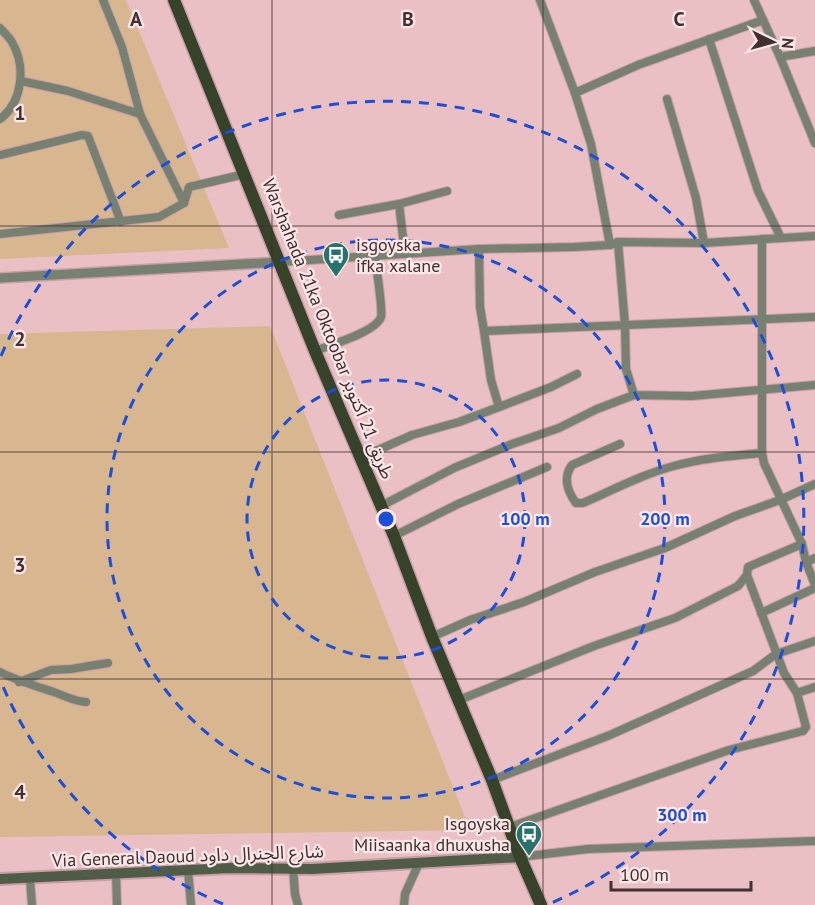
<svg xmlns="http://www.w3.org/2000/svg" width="815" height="905" font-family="'PT Sans','Noto Sans Arabic',sans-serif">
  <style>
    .green { fill: #d7b690 }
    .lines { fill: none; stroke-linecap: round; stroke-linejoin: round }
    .minor-casing { stroke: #c6a0a5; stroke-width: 10 }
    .tertiary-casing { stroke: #c6a0a5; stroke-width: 12 }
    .secondary-casing { stroke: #c6a0a5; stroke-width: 14 }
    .primary-casing { stroke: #c6a0a5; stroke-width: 15 }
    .minor { stroke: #788072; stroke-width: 8 }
    .tertiary { stroke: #788072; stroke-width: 9 }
    .secondary { stroke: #515c48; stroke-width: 10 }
    .primary { stroke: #36422a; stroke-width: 12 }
    .grid { fill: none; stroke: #413032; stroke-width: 1.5; stroke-opacity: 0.55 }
    .ring { fill: none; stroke: #1d4ed8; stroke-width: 3; stroke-dasharray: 10 8 }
    .labels { text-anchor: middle; stroke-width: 4.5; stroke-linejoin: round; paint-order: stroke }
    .poi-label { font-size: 18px; fill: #413032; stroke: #fee7e9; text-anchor: start }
    .street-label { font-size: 18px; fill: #413032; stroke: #fee7e9 }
    .grid-label { font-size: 20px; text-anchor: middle; font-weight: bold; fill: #413032; stroke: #fee7e9; stroke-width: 4.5; stroke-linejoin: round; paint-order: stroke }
    .centre { fill: #1d4ed8; stroke: #fee7e9; stroke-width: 3 }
    .ring-label { font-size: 18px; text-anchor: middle; font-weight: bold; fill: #1d4ed8; stroke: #fee7e9; stroke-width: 4.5; stroke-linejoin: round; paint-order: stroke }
  </style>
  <rect width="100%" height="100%" fill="#ebc0c5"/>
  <g class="green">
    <path d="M0,0h126l103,248 -229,11z"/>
    <path d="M270,326l200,504 -470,7v-503z"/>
  </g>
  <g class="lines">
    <g class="minor-casing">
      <g id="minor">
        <path d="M103,0l19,47 18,67 44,89"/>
        <path d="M540,0l35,93 16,51 19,101"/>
        <path d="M754,0l26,57 35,86"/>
        <path d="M0,28c4,4 9,9 12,14 14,24 11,60 -12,77"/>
        <path d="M709,39l49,152 23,47"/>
        <path d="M780,57l35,-6"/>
        <path d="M21,81l47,10 72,23"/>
        <path d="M575,93l63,-28 125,-45"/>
        <path d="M667,99l29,99 8,45"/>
        <path d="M0,155l82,-20 6,1 33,86"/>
        <path d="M399,204l6,50"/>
        <path d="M339,215l60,-11 48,-13"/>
        <path d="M0,234l159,-17 25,-14 5,-16 56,-13"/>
        <path d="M762,239v214l2,10 38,81 4,18 9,-4"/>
        <path d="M618,242l7,83 1,44 8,26 58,1 123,-11"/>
        <path d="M479,249l1,58 4,24 331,-14"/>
        <path d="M280,262l199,-13 95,-2 36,-2 8,-3 86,1 111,-7"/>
        <path d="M315,351c15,-6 61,-19 66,-34 2,-10 -5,-49 -6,-61"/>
        <path d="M499,407l52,-20 26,-13"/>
        <path d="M620,444l-48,21c-9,12 -5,26 4,38h7c30,-13 60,-29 91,-37 29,-8 59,-10 88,-13"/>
        <path d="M360,458l52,-23 47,-13 40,-15 -8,-27 -7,-49"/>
        <path d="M381,506l73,-38 58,-24 47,-16 38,-19 37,-14"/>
        <path d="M394,536l64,-32 89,-37"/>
        <path d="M806,562l9,23"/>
        <path d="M761,613l54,-25"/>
        <path d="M432,637l38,-17 54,-18 71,-30 70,-24 70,-32 45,-16 35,-16"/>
        <path d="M0,672c18,9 35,14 54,20 11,4 19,9 32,10"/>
        <path d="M19,682l32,-12 20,-1 37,-6"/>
        <path d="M797,693l18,-6"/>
        <path d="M459,700l135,-54 81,-28 63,-32 9,-11 1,-8 54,-23"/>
        <path d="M492,780l118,-45 143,-64 23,-17 39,-13"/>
        <path d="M510,827l219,-77 74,-19 3,-4 -9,-34 -13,-20 -37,-98"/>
        <path d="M520,857l68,-8 227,-8"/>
        <path d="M293,868l2,26 3,11"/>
        <path d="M188,870l3,35"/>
        <path d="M116,873l1,32"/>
        <path d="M30,879l2,26"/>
        <path d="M404,905l1,-11 14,-31"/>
      </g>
    </g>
    <g class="tertiary-casing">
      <path id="tertiary" d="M0,278l280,-16"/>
    </g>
    <g class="secondary-casing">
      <path id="secondary" d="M0,879l231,-11 81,1 208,-12"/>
    </g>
    <g class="primary-casing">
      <path id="primary" d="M174,0l141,351 79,185 38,101 60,143 28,77 21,48"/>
    </g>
    <use href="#minor" class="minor"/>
    <use href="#tertiary" class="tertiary"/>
    <use href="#secondary" class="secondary"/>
    <use href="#primary" class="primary"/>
  </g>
  <path class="grid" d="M272,0v905M543,0v905M0,226h815M0,452h815M0,679h815"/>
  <g class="ring">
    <circle cx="386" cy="519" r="139"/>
    <circle cx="386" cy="519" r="279"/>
    <path d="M223 904A418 418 0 0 1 1 682M1 356A418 418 0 1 1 549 904"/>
  </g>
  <defs>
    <g id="bus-pin" transform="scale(1.35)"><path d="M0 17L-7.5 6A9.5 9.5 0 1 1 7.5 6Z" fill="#28726e" stroke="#fee7e9"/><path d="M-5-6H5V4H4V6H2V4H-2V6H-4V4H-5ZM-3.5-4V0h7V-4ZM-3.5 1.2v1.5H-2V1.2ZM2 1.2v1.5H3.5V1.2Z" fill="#fff"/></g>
  </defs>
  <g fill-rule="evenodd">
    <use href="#bus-pin" x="336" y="255"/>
    <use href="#bus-pin" x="529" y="834"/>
  </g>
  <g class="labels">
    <g class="poi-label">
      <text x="356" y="251">isgoyska<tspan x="356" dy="21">ifka xalane</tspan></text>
      <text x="510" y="830" text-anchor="end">Isgoyska<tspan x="510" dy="21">Miisaanka dhuxusha</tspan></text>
    </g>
    <g class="street-label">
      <text transform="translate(328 329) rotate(68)" y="6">Warshahada 21ka Oktoobar طريق 21 أكتوبر</text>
      <text transform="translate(188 856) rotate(-2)" y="6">Via General Daoud شارع الجنرال داود</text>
    </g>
  </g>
  <g class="grid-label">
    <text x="136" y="26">A</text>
    <text x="408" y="26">B</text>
    <text x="679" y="26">C</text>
    <text x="20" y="120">1</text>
    <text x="20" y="346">2</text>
    <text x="20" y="572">3</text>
    <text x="20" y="799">4</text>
  </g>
  <circle cx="386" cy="519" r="9" class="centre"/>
  <g class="ring-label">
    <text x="525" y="525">100 m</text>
    <text x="665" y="525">200 m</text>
    <text x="682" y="821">300 m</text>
  </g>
  <g transform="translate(773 42) rotate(95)" stroke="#fee7e9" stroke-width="4.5" paint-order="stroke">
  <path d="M0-4.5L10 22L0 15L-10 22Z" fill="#413032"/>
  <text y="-9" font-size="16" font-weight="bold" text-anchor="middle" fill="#413032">N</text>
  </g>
  <path d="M611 881v9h140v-9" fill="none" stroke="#413032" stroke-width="3"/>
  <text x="620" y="881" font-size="18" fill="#413032" stroke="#fee7e9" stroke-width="4.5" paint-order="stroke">100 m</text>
</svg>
